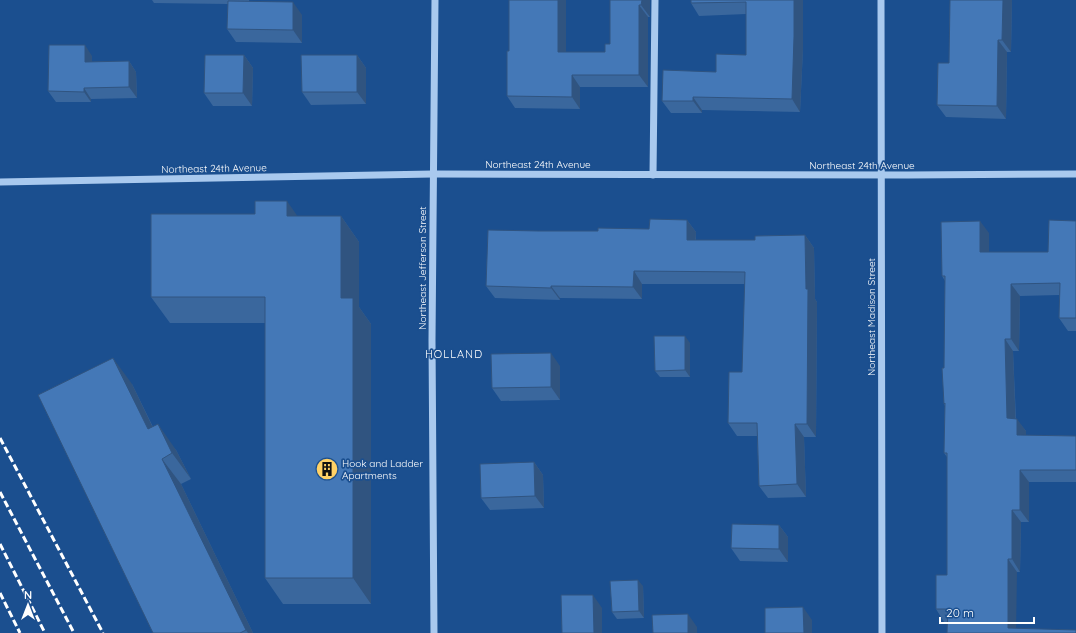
<svg xmlns="http://www.w3.org/2000/svg" width="1076" height="633" font-family="Quicksand,sans-serif">
  <style>
    .lines { fill: none; stroke-linecap: round; stroke-linejoin: round }
    .minor { stroke: #a9c9ee; stroke-width: 7 }
    .rail { stroke: #fff; stroke-width: 3; stroke-dasharray: 7 3; stroke-linecap: butt }
    .wall { fill: #3a679d }
    .shaded-wall { fill: #305480 }
    .building { fill: #4478b7; stroke: #305480 }
    .labels { text-anchor: middle; stroke-width: 3.5; stroke-linejoin: round; paint-order: stroke }
    .street-label { font-size: 10px; fill: #fff; stroke: #1b4f8f }
    .poi-label { font-size: 10px; fill: #fff; stroke: #1b4f8f; text-anchor: start }
    .neighbourhood-label { font-size: 11px; letter-spacing: 1px; fill: #fff; stroke: #1b4f8f }
  </style>
  <rect width="100%" height="100%" fill="#1b4f8f"/>
  <g class="lines">
    <g class="minor">
      <path d="M881,0l1,633"/>
      <path d="M653,175l2,-175"/>
      <path d="M0,182l433,-8 475,1 168,-1"/>
      <path d="M434,633l-2,-293 3,-340"/>
    </g>
    <g class="rail">
      <path d="M0,438l103,195"/>
      <path d="M0,492l74,141"/>
      <path d="M0,544l45,89"/>
      <path d="M0,593l20,40"/>
    </g>
  </g>
  <g class="wall">
    <path d="M152,0h97v2l53,13v28l-66,-1 -9,-13 1,-25 -74,-1z"/>
    <path d="M566,0v52h39l5,-8v-44h40v17h-2v70h-68v22l-65,-1 -8,-12 2,-45z"/>
    <path d="M803,0v49l-3,63 -98,-2v3h-31l-9,-12 84,-46v-41l-47,2 -8,-13z"/>
    <path d="M950,0h62l-1,52h-4l-1,67 -60,-2 -9,-12 12,-42z"/>
    <path d="M244,55l9,13 -1,38h-39l-9,-13z"/>
    <path d="M357,55l9,13v36l-55,1 -9,-13z"/>
    <path d="M92,56v6l37,-1 7,11 1,26 -46,1v3h-35l-8,-11z"/>
    <path d="M297,216h44l18,26v65l12,17v280h-88l-18,-26v-255h-95l-19,-26z"/>
    <path d="M687,220l9,12v8h59l50,-5 9,13 1,51 2,3 -1,135h-12l2,60 -38,1 -9,-12 -2,-50h-20l-9,-13 14,-51 3,-88h-103v15l-82,-1v2l-65,-2 -9,-12 53,-55h59l51,-2z"/>
    <path d="M1076,221v110h-8l-9,-13v-23l-39,1 -1,55h-6l3,68 10,12v4l50,1v46h-47v40h-8l-1,50h-3l-70,61 1,-11h-4l-8,-13 11,-34v-118l-3,-4 1,-47 -1,-2 1,-123 -3,-5 47,-43v19h59z"/>
    <path d="M690,343v34h-30l-5,-6z"/>
    <path d="M560,366v34l-59,1 -9,-13z"/>
    <path d="M132,384l21,43 23,23 15,29 -10,5 72,149h-100z"/>
    <path d="M534,462l9,13 1,33 -54,2 -9,-12z"/>
    <path d="M779,525l9,12v25l-48,-1 -9,-13z"/>
    <path d="M643,586l1,32 -27,1 -5,-7z"/>
  </g>
  <g class="shaded-wall">
    <path d="M558,0h8v64l-8,-12z"/>
    <path d="M642,0h8v17l-9,-12z"/>
    <path d="M794,0h9v49l-3,63 -8,-13z"/>
    <path d="M1003,0h9l-1,52 -9,-12z"/>
    <path d="M293,2l9,13v28l-9,-13z"/>
    <path d="M639,5l9,12v70l-9,-12z"/>
    <path d="M998,40l9,12 -1,67 -9,-13z"/>
    <path d="M85,45l7,11v17l-7,-11z"/>
    <path d="M244,55l9,13 -1,38 -9,-13z"/>
    <path d="M357,55l9,13v36l-9,-12z"/>
    <path d="M129,61l7,11 1,26 -8,-11z"/>
    <path d="M572,75l8,12v22l-8,-12z"/>
    <path d="M84,88l7,11v3l-7,-10z"/>
    <path d="M693,97l9,13v3l-9,-12z"/>
    <path d="M287,201l18,26 -18,-11z"/>
    <path d="M341,216l18,26v65l12,17v280l-18,-26 -12,-280z"/>
    <path d="M687,220l9,12 -1,21 -8,-13z"/>
    <path d="M980,221l9,12v32l-9,-13z"/>
    <path d="M805,235l9,13 1,51 2,3 -1,135 -9,-13 -1,-135z"/>
    <path d="M634,271l8,13v15l-9,-12z"/>
    <path d="M1011,284l9,12 -1,55 -8,-12z"/>
    <path d="M551,286l9,12v2l-9,-12z"/>
    <path d="M685,336l5,7v34l-5,-7z"/>
    <path d="M1005,339l8,12 3,80 -9,-13z"/>
    <path d="M551,353l9,13v34l-9,-13z"/>
    <path d="M113,358l19,26 34,71 -18,-26z"/>
    <path d="M1017,419l9,12v16l-9,-12z"/>
    <path d="M158,424l18,26 15,29 -19,-26z"/>
    <path d="M795,424l9,13 2,60 -9,-13z"/>
    <path d="M162,459l19,25 72,149h-5l-2,-3z"/>
    <path d="M534,462l9,13 1,33 -9,-12z"/>
    <path d="M1020,470l9,12v40l-9,-12z"/>
    <path d="M1012,510l9,12 -1,50 -8,-13z"/>
    <path d="M779,525l9,12v25l-9,-13z"/>
    <path d="M1008,559l9,13 -1,61 -8,-5z"/>
    <path d="M638,580l5,6 1,32 -5,-7z"/>
    <path d="M593,595l9,13v25h-8z"/>
    <path d="M803,607l9,13v13h-8z"/>
    <path d="M688,614l9,13v6h-9z"/>
  </g>
  <g class="building">
    <path d="M509,0h49v52h47v-8h5v-44h32l-1,5h-2v70h-67v22l-65,-1v-45h2z"/>
    <path d="M691,0h103v37l-2,62 -99,-2v4h-31l1,-31 53,2v-18l30,1v-53l-55,1z"/>
    <path d="M950,0h53l-1,40h-4l-1,66 -60,-1 1,-42h11z"/>
    <path d="M228,1l65,1v28l-66,-1z"/>
    <path d="M49,45h36v17l44,-1v26l-45,1v4l-36,-1z"/>
    <path d="M205,55h39l-1,38h-39z"/>
    <path d="M301,55h56v37h-55z"/>
    <path d="M255,201h32v15h54v82h12v280h-88v-281h-114v-83h104z"/>
    <path d="M650,219l37,1v20h68v-4l50,-1 1,54h2l-1,135h-12l2,60 -38,2 -2,-63h-29l1,-51h13l3,-100 -111,-1 -1,16 -82,-1v2l-65,-2 2,-56 51,1h59v-3l51,1z"/>
    <path d="M1049,220l27,1v97h-17l1,-35 -49,1v55h-6l2,79 10,1v16l59,1v34h-56v40h-8v49h-4v69l68,2v3h-129l1,-24h-12v-34h11v-122h-3l1,-50 -1,1 -2,-36h2l1,-92h-3l-1,-54 39,-1v31h68z"/>
    <path d="M654,336h31v34l-30,1z"/>
    <path d="M551,353v34l-59,1 -1,-34z"/>
    <path d="M113,358l35,71 10,-5 14,29 -10,6 84,171 -6,3h-87l-115,-238z"/>
    <path d="M534,462l1,34 -54,2 -1,-34z"/>
    <path d="M732,524l47,1v24l-48,-1z"/>
    <path d="M638,580l1,31 -27,1 -2,-31z"/>
    <path d="M561,595h32l1,38h-32z"/>
    <path d="M803,607l1,26h-39v-25z"/>
    <path d="M688,614v19h-35l-1,-18z"/>
  </g>
  <defs>
    <g id="building-disc" transform="scale(1.15)"><circle r="9.5" fill="#ffd166" stroke="#1b4f8f"/><path d="M-4-6H4V6H1V3H-1V6H-4ZM-2.5-4.3h1.7v1.8h-1.7ZM.8-4.3h1.7v1.8H.8ZM-2.5-1h1.7V.8h-1.7ZM.8-1h1.7V.8H.8Z" fill="#111"/></g>
  </defs>
  <g fill-rule="evenodd">
    <use href="#building-disc" x="327" y="469"/>
  </g>
  <g class="labels">
    <g class="street-label">
      <text x="538" y="168">Northeast 24th Avenue</text>
      <text x="862" y="169">Northeast 24th Avenue</text>
      <text transform="translate(214 168) rotate(-1)" y="4">Northeast 24th Avenue</text>
      <text transform="translate(422 268) rotate(-90)" y="4">Northeast Jefferson Street</text>
      <text transform="translate(871 317) rotate(-90)" y="4">Northeast Madison Street</text>
    </g>
    <g class="poi-label">
      <text x="342" y="467">Hook and Ladder<tspan x="342" dy="12">Apartments</tspan></text>
    </g>
    <g class="neighbourhood-label">
      <text x="454" y="358">HOLLAND</text>
    </g>
  </g>
  <g transform="translate(28 605)" stroke="#1b4f8f" stroke-width="3" paint-order="stroke">
  <path d="M0-3L7 15L0 10L-7 15Z" fill="#ffffff"/>
  <text y="-6" font-size="11" font-weight="bold" text-anchor="middle" fill="#ffffff">N</text>
  </g>
  <path d="M940 617v6h94v-6" fill="none" stroke="#ffffff" stroke-width="2"/>
  <text x="946" y="617" font-size="12" fill="#ffffff" stroke="#1b4f8f" stroke-width="3" paint-order="stroke">20 m</text>
</svg>
